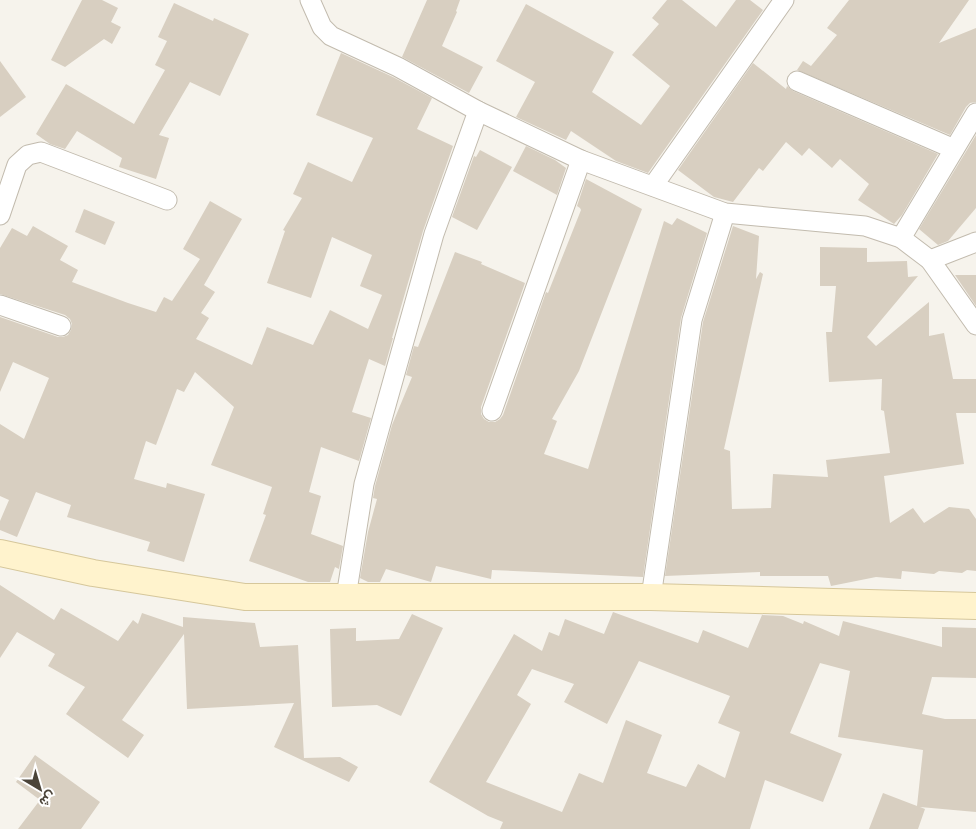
<svg xmlns="http://www.w3.org/2000/svg" width="976" height="829" font-family="'Fira Sans',Vazirmatn,sans-serif">
  <style>
    .building { fill: #d8cfc1; fill-rule: evenodd }
    .lines { fill: none; stroke-linecap: round; stroke-linejoin: round }
    .minor-casing { stroke: #c2bbae; stroke-width: 21 }
    .secondary-casing { stroke: #d6c79b; stroke-width: 28 }
    .minor { stroke: #fff; stroke-width: 19 }
    .secondary { stroke: #fff3cd; stroke-width: 26 }
  </style>
  <rect width="100%" height="100%" fill="#f6f3ec"/>
  <g class="building">
    <path d="M82,0h20l16,8 -7,14 10,5 -9,17 -8,-5 -39,28 -14,-7z"/>
    <path d="M427,0h33l-4,11 1,1 -15,34 41,21 -14,26 -67,-36z"/>
    <path d="M667,0h15l34,27 20,-27h14l13,10 -115,163 -32,-12 -45,-30 -5,9 -50,-23 19,-35 -39,-21 30,-57 88,48 -22,40 49,33 29,-39 -38,-31 27,-31 -7,-6z"/>
    <path d="M849,0h120l-30,43 37,-15v74l-6,1 -4,4 -16,28 -153,-65 6,-9 8,5 26,-31 -10,-7z"/>
    <path d="M174,3l39,18 1,-3 35,16 -29,62 -30,-14 -31,53 10,3 -13,41 -37,-12 3,-9 -45,-27 -12,18 -15,-5 -14,-10 30,-50 68,40 31,-54 -10,-5 12,-24 -9,-4z"/>
    <path d="M341,53l52,24 39,21 -15,31 36,17 -30,85 -31,107h1l-8,28 -16,-7 -17,53 19,6 -12,43 -38,-14 -12,45 12,4 -10,38 32,12 -4,23 -4,-2 -5,15h-22l-59,-21 17,-46 -3,-1 9,-27 -61,-22 23,-58 -39,-35 -11,20 -7,-3 -21,56 -10,-4 -12,38 32,9 1,-5 38,11 -21,68 -37,-11 3,-9 -83,-25 4,-12 -35,-13 -19,45 -17,-7v-9l9,-21 -9,-4v-72l24,15 25,-61 -36,-16 -13,30v-75l58,20h5l5,-2 3,-5 1,-6 -2,-5 -5,-4 -65,-21v-46l12,-20 15,8 6,-10 35,20 -8,14 18,10 -6,12 56,21 28,9 8,-15 8,4 28,-42 -17,-10 27,-48 32,18 -38,66 11,7 -14,21 8,5 -13,21 56,26 15,-38 46,18 17,-35 38,19 14,-34 -22,-9 12,-31 -40,-18 -21,61 -44,-15 18,-52 -2,-1 19,-32 -9,-4 15,-32 44,20 21,-44 -57,-23z"/>
    <path d="M0,61l26,36 -26,20z"/>
    <path d="M753,63l33,26 1,-3 6,5 145,63 -36,61 -8,9 -36,-24 11,-16 -29,-25 -8,9 -23,-20 -7,8 -16,-14 -23,29 -4,-3 -26,34 -19,-5 -36,-27z"/>
    <path d="M976,135v73l-28,33 -10,4 -19,-16z"/>
    <path d="M526,146l29,14 11,8 -9,27 -44,-24z"/>
    <path d="M480,150l32,17 -35,63 -25,-13 22,-61 2,1z"/>
    <path d="M586,179l56,30 -63,162 -27,48 5,2 -13,33 44,15 76,-248 8,4 5,-7 30,15 -26,85 -38,259 -151,-7 -1,9 -55,-13 -5,16 -45,-13 -6,13h-12l-8,-4 8,-46 9,-33 -4,-1 2,-12 17,-61 20,-48 -6,-2 8,-29 4,1 37,-95 27,10 -1,2 44,19 -44,124v7l3,5 5,3h6l5,-3 3,-4 43,-123 2,1 33,-83 -1,-2 -3,-2z"/>
    <path d="M84,209l31,13 -10,23 -30,-13z"/>
    <path d="M733,226l26,10 -3,43 4,-7 3,2 -39,175 6,2 2,58 39,-1 2,-34 55,3 -2,-17 64,-7 -6,-42 -3,-1 1,-31 -53,3 -3,-50h6l4,-46h-16v-39l47,1v14l40,-1 1,16 10,-1 -51,61 9,9 53,-44v34l15,-3 9,46h23v34h-20l8,51 -80,12 6,47 23,-15 11,15 25,-16 20,2 7,10v52l-9,-1 -5,3 -23,-2 -5,3 -32,-3 -1,8 -25,-2 -45,9 -3,-10h-68v-4l-95,4 38,-254z"/>
    <path d="M955,275h21v31z"/>
    <path d="M0,585l54,35 7,-12 57,33 15,-21 5,4 4,-11 41,14v-10l72,6 5,24 38,-2 6,113 36,-1 18,10 -9,15 -75,-35 20,-44 -107,6 -3,-75 -62,86 22,15 -16,23 -62,-44 19,-27 -37,-21 7,-12 -38,-22 -17,26z"/>
    <path d="M613,612l85,31 5,-13 45,18 14,-33 21,1 20,8 1,-3 35,15 4,-15 99,26v-20l34,1v50l-44,-1 -10,37 23,5h31v93l-56,-5 5,2 -7,20h-49l14,-36 34,13 6,-56 -85,-13 12,-66 -30,-8 -30,70 52,21 -19,48 -58,-22 -15,49h-250l3,-7 -15,-6 -59,-34 85,-148 28,17 7,-19 10,4 6,-17 39,15zM639,661l91,35 -12,27 22,9 -15,46 -27,-14 -12,23 -39,-14 15,-38 -36,-15 -23,63 -24,-10 -17,39 -76,-30 45,-78 -14,-9 15,-26 42,15 -10,18 43,22z"/>
    <path d="M412,614l31,14 -42,88 -24,-11 -45,2 -2,-78 26,-1v13l43,-2z"/>
    <path d="M35,755l65,47 -19,27h-63l22,-29 -24,-18z"/>
  </g>
  <g class="lines">
    <g class="minor-casing">
      <g id="minor">
        <path d="M310,0l12,27 9,9 67,31 80,44 103,49 144,53 140,13 36,12 29,22 46,65"/>
        <path d="M797,81l157,68"/>
        <path d="M653,186l131,-186"/>
        <path d="M0,215l17,-50 11,-10 13,-3 126,48"/>
        <path d="M901,238l75,-125"/>
        <path d="M930,260l46,-18"/>
        <path d="M0,305l61,21"/>
        <path d="M492,411l89,-251"/>
        <path d="M346,597l18,-113 70,-250 44,-123"/>
        <path d="M651,597l41,-277 33,-107"/>
      </g>
    </g>
    <g class="secondary-casing">
      <path id="secondary" d="M0,553l93,20 152,24h406l325,9"/>
    </g>
    <use href="#minor" class="minor"/>
    <use href="#secondary" class="secondary"/>
  </g>
  <g transform="translate(40 789) rotate(142)" stroke="#ffffff" stroke-width="4" paint-order="stroke">
  <path d="M0-4L9 19L0 12L-9 19Z" fill="#4b4439"/>
  <text y="-8" font-size="14" font-weight="bold" text-anchor="middle" fill="#4b4439">ش</text>
  </g>
</svg>
